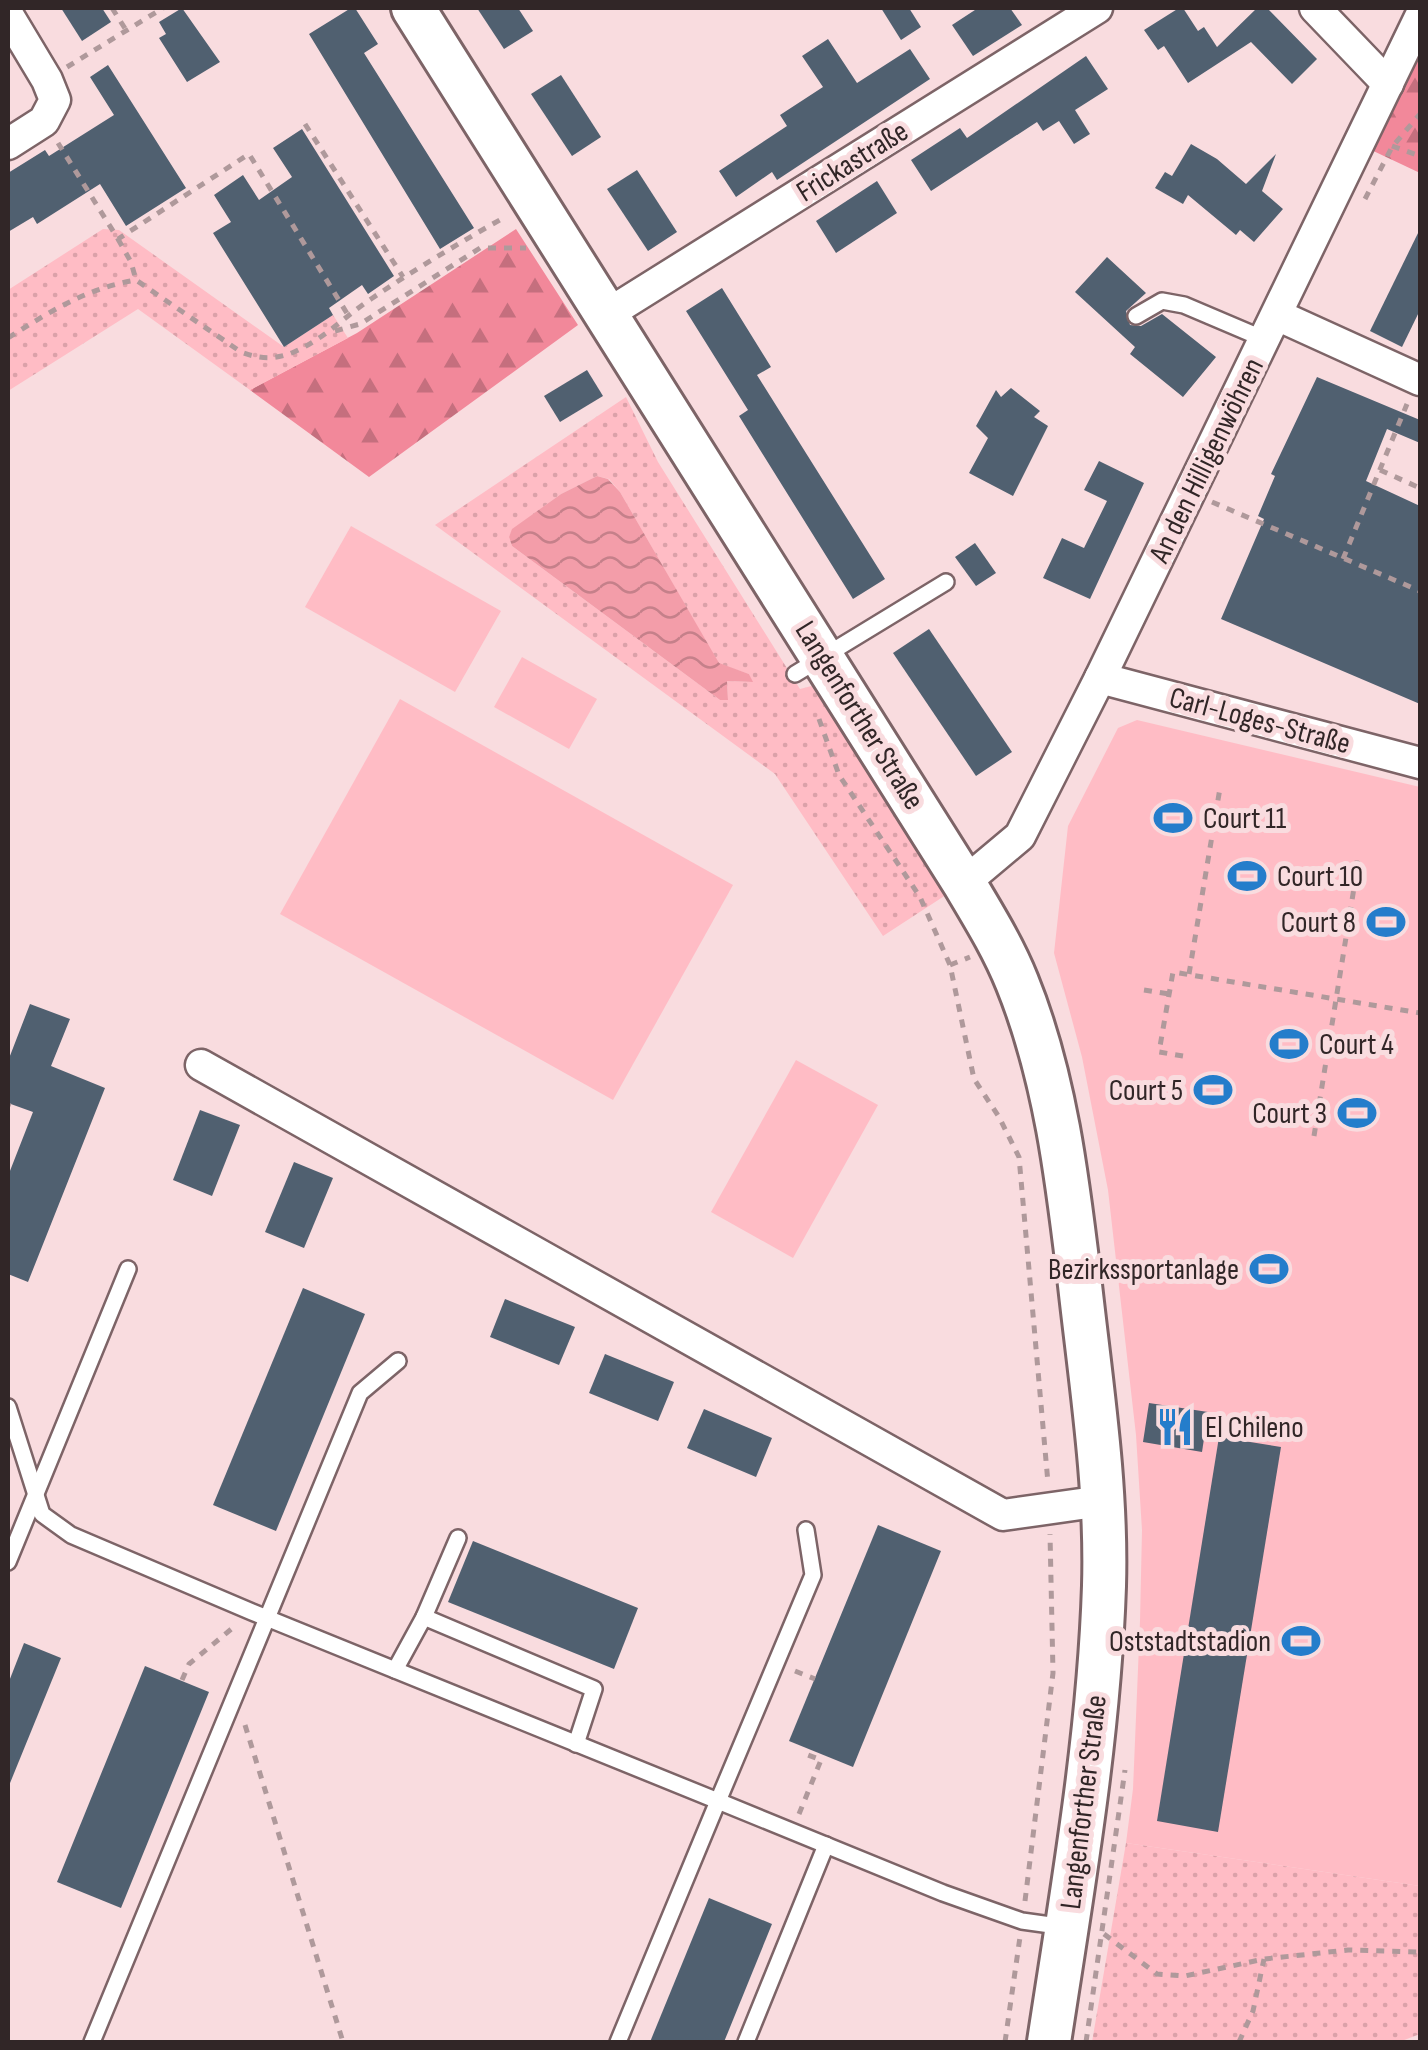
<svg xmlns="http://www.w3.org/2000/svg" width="1428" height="2050" font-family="'Sofia Sans Condensed',sans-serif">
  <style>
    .grass { fill: #ffbcc5 }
    .forest { fill: url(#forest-firs) }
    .park { fill: url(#park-dots); fill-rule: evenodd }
    .water { fill: url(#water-waves) }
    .building { fill: #506070 }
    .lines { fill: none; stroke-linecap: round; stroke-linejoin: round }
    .service-casing { stroke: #7d6467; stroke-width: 20 }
    .minor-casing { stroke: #7d6467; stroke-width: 35 }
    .secondary-casing { stroke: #7d6467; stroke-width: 48 }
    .path { stroke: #af999b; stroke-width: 5; stroke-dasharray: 8 8; stroke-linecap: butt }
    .service { stroke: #fff; stroke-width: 15 }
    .minor { stroke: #fff; stroke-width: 30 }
    .secondary { stroke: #fff; stroke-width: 42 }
    .labels { text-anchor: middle; stroke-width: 10; stroke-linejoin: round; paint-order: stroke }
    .street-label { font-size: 30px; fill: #312627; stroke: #f9dcdf }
    .poi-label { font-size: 30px; fill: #312627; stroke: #f9dcdf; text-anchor: end }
  </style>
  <defs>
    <pattern id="forest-firs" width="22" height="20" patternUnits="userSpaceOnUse" patternTransform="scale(2.5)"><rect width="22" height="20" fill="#f2889a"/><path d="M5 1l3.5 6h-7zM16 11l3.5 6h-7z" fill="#c56f7e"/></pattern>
    <pattern id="park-dots" width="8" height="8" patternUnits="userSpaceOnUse" patternTransform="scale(2.5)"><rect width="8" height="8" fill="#ffbcc5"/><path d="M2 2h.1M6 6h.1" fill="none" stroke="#dba1a9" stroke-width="1.8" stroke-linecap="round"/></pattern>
    <pattern id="water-waves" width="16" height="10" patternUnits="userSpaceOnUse" patternTransform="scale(2.5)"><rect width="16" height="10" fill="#f39da9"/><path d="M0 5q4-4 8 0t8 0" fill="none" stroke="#c5808a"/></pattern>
  </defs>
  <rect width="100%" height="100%" fill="#f9dcdf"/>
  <g class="grass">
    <path d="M351,526l150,85 -46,81 -150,-85z"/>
    <path d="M522,657l75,42 -28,50 -75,-42z"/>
    <path d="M400,699l333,186 -120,215 -333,-186z"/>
    <path d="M1137,720l283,67v1099l-294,-43 7,-54 7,-168 2,-91 -6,-95 -28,-245 -26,-133 -28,-104 14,-127 50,-98z"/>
    <path d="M796,1060l82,45 -85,153 -82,-46z"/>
  </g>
  <g class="forest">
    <path d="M1420,40v133l-53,-25z"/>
    <path d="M516,229l62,96 -209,152 -119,-87 107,-57z"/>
  </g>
  <g class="park">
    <path d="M103,229l16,1 165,117 49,-32 15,23 -98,52 -112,-81 -130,82v-101z"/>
    <path d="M626,397l32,65 142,227 19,-5 133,207 -69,45 -108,-162 -340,-249zM597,476l12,3 11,13 99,172 30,10 3,8 -25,-1 1,19h-8l-208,-154 -3,-9 4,-8 48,-35z"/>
    <path d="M1126,1843l294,43v148l-21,8h-307z"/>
  </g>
  <path class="water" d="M597,476l11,3 12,13 99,171 30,11 4,8 -26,-1 1,19h-8l-208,-154 -3,-9 3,-8 49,-35z"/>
  <g class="building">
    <path d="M61,8h41l9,14 -29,19z"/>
    <path d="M182,8l38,54 -33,20 -28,-44 7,-4 -7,-12z"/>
    <path d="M351,8h4l23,36 -14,9 110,175 -34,21 -131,-215z"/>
    <path d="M477,8h41l15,23 -29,18z"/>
    <path d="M881,8h28l12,19 -20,13z"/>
    <path d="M978,8h32l12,17 -49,31 -21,-31z"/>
    <path d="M1179,8h4l15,23 6,-4 13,20 40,-39h10l50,51 -25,25 -41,-42 -63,41 -24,-37 -6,4 -14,-20z"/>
    <path d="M828,39l29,44 53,-34 20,30 -153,101 -5,-8 -36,25 -17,-26 68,-45 -7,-11 43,-28 -21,-31z"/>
    <path d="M1086,56l22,33 -33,21 15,24 -16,10 -15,-23 -16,10 -6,-9 -106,69 -20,-31 49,-32 7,10z"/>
    <path d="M108,65l78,123 -60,38 -26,-42 -63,40 -4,-7 -25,15v-59l37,-23 4,6 65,-41 -24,-38z"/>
    <path d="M561,75l40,62 -29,19 -41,-62z"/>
    <path d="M302,129l92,147 -26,18 -6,-9 -33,23 4,7 -49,32 -71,-114 18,-11 -17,-27 29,-20 16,25 33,-23 -19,-29z"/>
    <path d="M1191,144l26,15 29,25 30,-30 -14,37 21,18 -29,33 -14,-12 -4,5 -48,-40 -5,9 -28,-16 10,-16 7,4z"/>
    <path d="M637,170l40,62 -29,19 -41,-62z"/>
    <path d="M877,181l20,32 -61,40 -20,-32z"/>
    <path d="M1420,229v81l-18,37 -32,-16z"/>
    <path d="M1107,257l39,36 -20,18 4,14 11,1 21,-12 54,43 -33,40 -53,-43 5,-7 -60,-55z"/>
    <path d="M722,288l49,79 -14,8 128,204 -32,20 -114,-183 9,-6 -62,-99z"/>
    <path d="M587,370l16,26 -43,26 -16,-26z"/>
    <path d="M1317,377l103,43v23l-33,-14 -21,52 54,25v198l-199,-85 43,-100 -6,-3 17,-40 -4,-2z"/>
    <path d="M1011,388l29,23 -6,6 14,9 -35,70 -44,-23 19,-35 -12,-12 20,-36 5,7z"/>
    <path d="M1099,461l45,22 -54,116 -47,-21 19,-40 22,10 23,-47 -23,-11z"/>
    <path d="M975,543l21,30 -20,13 -21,-29z"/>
    <path d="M929,629l83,123 -36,24 -83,-123z"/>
    <path d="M30,1004l40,15 -19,47 54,22 -77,194 -20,-8v-98l25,-64 -25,-9v-42z"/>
    <path d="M200,1110l40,15 -28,71 -39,-16z"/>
    <path d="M294,1162l39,16 -29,70 -39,-16z"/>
    <path d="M303,1288l62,26 -89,217 -63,-26z"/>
    <path d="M505,1299l70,28 -16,38 -69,-28z"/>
    <path d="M605,1354l69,28 -16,39 -69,-28z"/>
    <path d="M1149,1403l59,9 -6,40 -59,-10z"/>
    <path d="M704,1409l68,29 -16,39 -69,-29z"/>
    <path d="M1219,1437l62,10 -63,385 -61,-11z"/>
    <path d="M878,1525l63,26 -88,216 -64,-26z"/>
    <path d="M473,1541l165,67 -24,61 -166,-67z"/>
    <path d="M24,1643l37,15 -53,130v-104z"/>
    <path d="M145,1666l64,26 -88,216 -64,-26z"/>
    <path d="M709,1898l63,26 -48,118h-74z"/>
  </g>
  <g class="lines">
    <g class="service-casing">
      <g id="service">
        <path d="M1136,316l26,-15 22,4 80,34"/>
        <path d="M795,674l151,-92"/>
        <path d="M8,1407l34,107 29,21 181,77 466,189 -100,241"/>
        <path d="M806,1530l7,45 -95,226 225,92 79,28 43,6"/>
        <path d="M8,1562l120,-293"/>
        <path d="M424,1617l34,-79"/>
        <path d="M395,1670l29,-53 170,72 -18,55"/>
        <path d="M92,2042l268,-649 38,-32"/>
        <path d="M746,2042l80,-197"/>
      </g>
    </g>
    <g class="minor-casing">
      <g id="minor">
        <path d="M1315,8l73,76"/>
        <path d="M8,15l39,65 8,20 -11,21 -36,23"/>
        <path d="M606,315l491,-307"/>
        <path d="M1277,315l143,65"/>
        <path d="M1100,678l320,85"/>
        <path d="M964,883l56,-47 80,-158 320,-661"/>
        <path d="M201,1065l802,450 99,-14"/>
      </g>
    </g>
    <g class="secondary-casing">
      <path id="secondary" d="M413,8l551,875c19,32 39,64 53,99 39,96 51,202 63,303 11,99 27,201 24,301 -5,153 -32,305 -55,456"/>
    </g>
    <g class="path">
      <path d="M112,8l14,22"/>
      <path d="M67,67l96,-59"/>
      <path d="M305,124l98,153"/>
      <path d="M58,143l60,96 131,-85 99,161"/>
      <path d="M1392,146l28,10"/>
      <path d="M1365,199l27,-52 28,-33"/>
      <path d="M118,239l13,23 5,18"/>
      <path d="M335,331l25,-7 120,-76h46"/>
      <path d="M8,338c41,-26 79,-50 128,-58l105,72c18,7 34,8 53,0 30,-13 50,-35 77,-53 43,-29 88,-56 134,-82"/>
      <path d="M1380,470l40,18"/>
      <path d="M1212,502l208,89"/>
      <path d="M1343,559l64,-155"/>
      <path d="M819,719l20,56 81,122 30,68 24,114 25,38 20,40 29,326"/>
      <path d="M950,965l20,-8"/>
      <path d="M1189,974l31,-186"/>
      <path d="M1144,990l25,4"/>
      <path d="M1183,1056l-24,-4 14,-80 247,41"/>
      <path d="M8,1106l1,-3"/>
      <path d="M1314,1136l44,-273h-6"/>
      <path d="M795,1671l20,8"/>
      <path d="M182,1680l7,-16 46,-38"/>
      <path d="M245,1725l98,317"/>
      <path d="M799,1814l22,-54 -13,-5 3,-5"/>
      <path d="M1025,1901l28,-228 -3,-139"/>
      <path d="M1104,1934l53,40 28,2 79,-17 84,-9 72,2"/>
      <path d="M1005,2042l15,-105"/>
      <path d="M1086,2042l39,-272"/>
      <path d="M1239,2042l14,-31 11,-52"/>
    </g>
    <use href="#service" class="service"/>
    <use href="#minor" class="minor"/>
    <use href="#secondary" class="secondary"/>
  </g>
  <defs>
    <g id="stadium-bare" transform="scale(3)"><path d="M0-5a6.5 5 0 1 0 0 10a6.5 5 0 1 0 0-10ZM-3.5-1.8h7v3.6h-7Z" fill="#247dcb" stroke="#f9dcdf" stroke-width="2.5" paint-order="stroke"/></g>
    <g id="restaurant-bare" transform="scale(3)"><path d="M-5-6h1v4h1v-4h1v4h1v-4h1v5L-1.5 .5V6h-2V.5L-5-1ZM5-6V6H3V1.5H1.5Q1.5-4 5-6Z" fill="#247dcb" stroke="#f9dcdf" stroke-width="2.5" paint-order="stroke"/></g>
  </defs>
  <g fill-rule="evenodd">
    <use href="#stadium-bare" x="1173" y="818"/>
    <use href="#stadium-bare" x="1247" y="876"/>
    <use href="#stadium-bare" x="1386" y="922"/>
    <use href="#stadium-bare" x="1289" y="1044"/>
    <use href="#stadium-bare" x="1213" y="1090"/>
    <use href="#stadium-bare" x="1357" y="1113"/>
    <use href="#stadium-bare" x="1269" y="1269"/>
    <use href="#restaurant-bare" x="1175" y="1427"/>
    <use href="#stadium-bare" x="1301" y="1641"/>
  </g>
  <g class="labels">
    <g class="street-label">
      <text transform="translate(852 161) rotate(-32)" y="10">Frickastraße</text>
      <text transform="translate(1206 460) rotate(-64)" y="10">An den Hilligenwöhren</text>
      <text transform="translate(860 715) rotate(58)" y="10">Langenforther Straße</text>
      <text transform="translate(1260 720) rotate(15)" y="10">Carl-Loges-Straße</text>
      <text transform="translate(1083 1802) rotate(-83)" y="10">Langenforther Straße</text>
    </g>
    <g class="poi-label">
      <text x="1203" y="828" text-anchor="start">Court 11</text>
      <text x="1277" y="886" text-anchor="start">Court 10</text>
      <text x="1356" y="932">Court 8</text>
      <text x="1319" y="1054" text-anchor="start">Court 4</text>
      <text x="1183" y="1100">Court 5</text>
      <text x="1327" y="1123">Court 3</text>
      <text x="1239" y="1279">Bezirkssportanlage</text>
      <text x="1205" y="1437" text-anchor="start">El Chileno</text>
      <text x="1271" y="1651">Oststadtstadion</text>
    </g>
  </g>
  <rect width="1428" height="2050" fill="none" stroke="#312627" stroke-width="20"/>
</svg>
